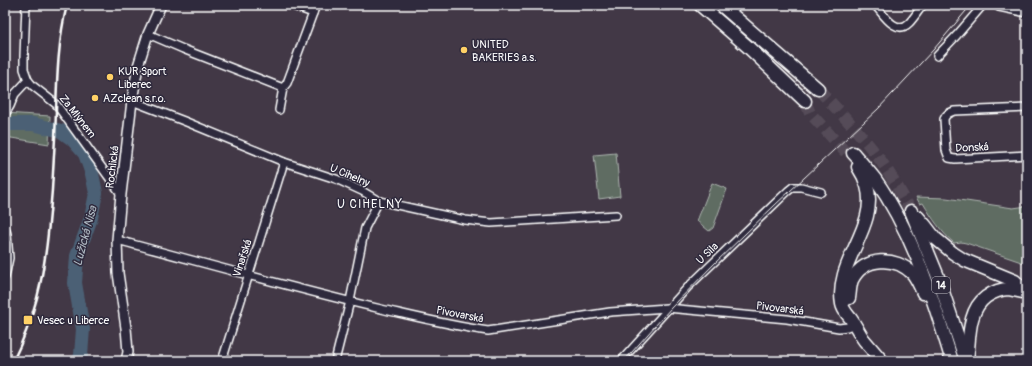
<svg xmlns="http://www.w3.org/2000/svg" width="1032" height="366" font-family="Pangolin,sans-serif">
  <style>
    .green { fill: #5e6c62; stroke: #aeb6b0 }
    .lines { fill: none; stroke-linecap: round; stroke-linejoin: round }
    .river { stroke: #4b6175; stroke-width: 14 }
    .trunk-tunnel { stroke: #554c58; stroke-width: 12; stroke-dasharray: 12 6; stroke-linecap: butt }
    .minor-casing { stroke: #fff; stroke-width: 10 }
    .tertiary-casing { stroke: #fff; stroke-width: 12 }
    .trunk-casing { stroke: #fff; stroke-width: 15 }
    .minor { stroke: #2f2a3d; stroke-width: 7 }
    .tertiary { stroke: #2f2a3d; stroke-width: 9 }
    .trunk { stroke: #2f2a3d; stroke-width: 12 }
    .tram { stroke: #fff; stroke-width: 1 }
    .rail { stroke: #fff; stroke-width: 2.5 }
    .poi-dot { fill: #ffd166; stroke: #2f2a3d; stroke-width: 1.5 }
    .labels { text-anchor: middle; stroke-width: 3; stroke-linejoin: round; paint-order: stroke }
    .shield { fill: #2f2a3d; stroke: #c1bfc5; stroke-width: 1 }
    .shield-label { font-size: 10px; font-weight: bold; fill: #fff }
    .poi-label { font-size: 11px; fill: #fff; stroke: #2f2a3d; text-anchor: start }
    .street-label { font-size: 11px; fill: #fff; stroke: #2f2a3d }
    .neighbourhood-label { font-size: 12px; letter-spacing: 1px; fill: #fff; stroke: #2f2a3d }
    .water-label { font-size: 12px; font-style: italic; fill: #aeb8c1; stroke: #2f2a3d }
  </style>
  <rect width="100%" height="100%" fill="#423846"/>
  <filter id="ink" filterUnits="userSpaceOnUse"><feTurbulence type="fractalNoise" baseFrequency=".025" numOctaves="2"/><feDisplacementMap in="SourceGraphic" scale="8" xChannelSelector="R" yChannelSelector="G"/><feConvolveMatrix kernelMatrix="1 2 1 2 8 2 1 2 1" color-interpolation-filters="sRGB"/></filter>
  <g filter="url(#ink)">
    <g class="green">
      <path d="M5,113l45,3 -1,28 -44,-7z"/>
      <path d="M616,153l4,43 -21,3 -5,-44z"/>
      <path d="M712,183l15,6 -14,39 -4,3 -12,-10z"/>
      <path d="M916,197l30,1 67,10 14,-2v58l-61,-21 -5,-1 -7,1c-13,-11 -22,-25 -31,-40l-3,1z"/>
    </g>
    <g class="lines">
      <path class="river" d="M5,124h28l28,7 11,8 13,15 7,20 4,19 -5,25 -14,38 -2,27 8,46 -2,26 -2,6"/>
      <g class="trunk-tunnel">
        <path d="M818,89c22,23 44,46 63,72 11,16 21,33 30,50"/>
        <path d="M805,101l5,12 39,43"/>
      </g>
      <g class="minor-casing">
        <g id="minor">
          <path d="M26,5l-2,51v13l4,11 5,6 23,18 65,90"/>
          <path d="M875,5c8,9 21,31 34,18 5,-5 9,-12 14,-18"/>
          <path d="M996,5l3,2 28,6"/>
          <path d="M313,13l3,-8"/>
          <path d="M148,34l35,15 100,39 4,-5 26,-70 -23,-8"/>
          <path d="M937,56l20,-21 26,-30"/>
          <path d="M132,101l52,20 100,41 52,17 26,12 17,10 86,19 26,3 125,-8"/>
          <path d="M1027,108l-73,3c-5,2 -8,3 -10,8l2,31 3,8 6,1 72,-4"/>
          <path d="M279,110l4,-22"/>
          <path d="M5,114l5,-8 5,-12 13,-14"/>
          <path d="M5,227l2,7 2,24 -4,19"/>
          <path d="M117,240c87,23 175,48 264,69 35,8 71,17 107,22l122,-19 57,-4 120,11 52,9 8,-1 7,-3"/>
          <path d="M222,361l62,-199"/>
          <path d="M335,361l15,-60 15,-73 14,-27"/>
          <path d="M621,361l67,-74 100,-96 5,-4h8l20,5"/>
        </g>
      </g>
      <g class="tertiary-casing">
        <path id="tertiary" d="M126,361l2,-9 -2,-24 -8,-55 -1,-33 4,-46 11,-93 6,-35 10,-32 13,-29"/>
      </g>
      <g class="trunk-casing">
        <g id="trunk">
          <path d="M700,5l47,41 58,55"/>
          <path d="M721,5l97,84"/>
          <path d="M853,153c7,8 15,17 22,26 38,54 58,119 77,182"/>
          <path d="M858,167c4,6 7,12 9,19 12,41 -33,76 -25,118 1,6 5,10 9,15 5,7 8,14 13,21 6,7 12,14 18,21"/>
          <path d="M911,211l26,63 29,87"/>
          <path d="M917,216l8,9 10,13 18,15 11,7 51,21 12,12"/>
          <path d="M849,298c1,-6 1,-13 3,-18 12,-24 44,-24 61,-6 4,5 7,12 10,19"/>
          <path d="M967,360c3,-21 0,-49 19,-63 7,-5 14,-8 23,-8 6,1 12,3 18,4"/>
        </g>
      </g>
      <use href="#minor" class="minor"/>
      <use href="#tertiary" class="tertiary"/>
      <use href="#trunk" class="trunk"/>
      <path class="tram" d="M624,361l47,-53 43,-44 61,-59 103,-96 56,-60 37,-44"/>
      <path class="rail" d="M13,361c10,-20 18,-41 24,-63 9,-35 12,-72 15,-108 1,-17 2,-35 3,-52 2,-44 1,-90 12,-133"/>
    </g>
  </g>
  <g class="poi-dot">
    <circle cx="464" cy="50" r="4"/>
    <circle cx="110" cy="77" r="4"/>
    <circle cx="95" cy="98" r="4"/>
    <rect x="23" y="315" width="10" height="10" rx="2"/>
  </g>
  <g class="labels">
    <rect class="shield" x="932" y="277" width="18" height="16" rx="3"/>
    <g class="shield-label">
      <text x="941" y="289">14</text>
    </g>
    <g class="poi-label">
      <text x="472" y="48">UNITED<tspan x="472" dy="13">BAKERIES a.s.</tspan></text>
      <text x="118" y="75">KUR Sport<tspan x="118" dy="13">Liberec</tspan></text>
      <text x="103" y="102">AZclean s.r.o.</text>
      <text x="37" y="324">Vesec u Liberce</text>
    </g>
    <g class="street-label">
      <text transform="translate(78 116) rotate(52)" y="4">Za Mlýnem</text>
      <text transform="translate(972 147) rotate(-3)" y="4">Donská</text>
      <text transform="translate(112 167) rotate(-83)" y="4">Rochlická</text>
      <text transform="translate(350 175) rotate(23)" y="4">U Cihelny</text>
      <text transform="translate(707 253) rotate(-44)" y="4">U Sila</text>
      <text transform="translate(242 258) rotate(-72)" y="4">Vinařská</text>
      <text transform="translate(780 308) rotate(7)" y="4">Pivovarská</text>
      <text transform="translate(460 314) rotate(11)" y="4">Pivovarská</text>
    </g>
    <g class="neighbourhood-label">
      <text x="370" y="208">U CIHELNY</text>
    </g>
    <g class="water-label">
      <text transform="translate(85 236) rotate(-75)" y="4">Lužická Nisa</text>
    </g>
  </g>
  <rect width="1032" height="366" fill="none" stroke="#2f2a3d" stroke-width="20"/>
  <rect x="10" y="10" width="1012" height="346" fill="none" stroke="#fff" stroke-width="1.5" filter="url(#ink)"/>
</svg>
